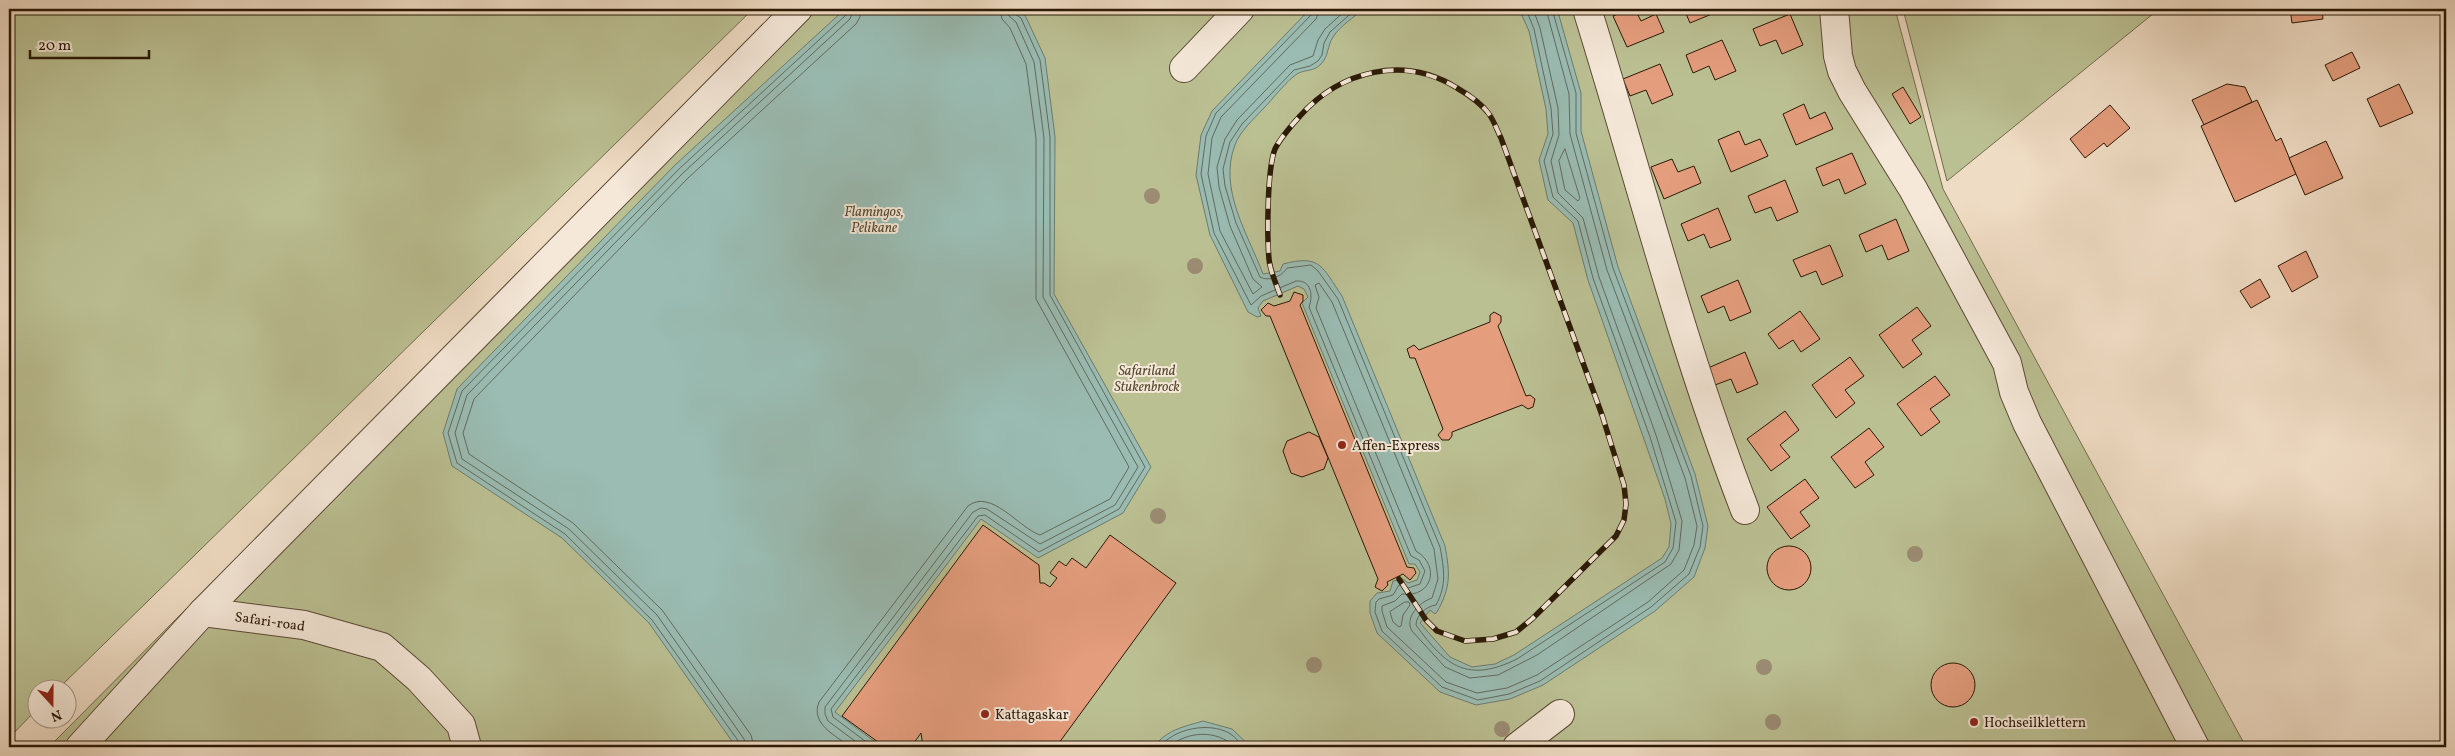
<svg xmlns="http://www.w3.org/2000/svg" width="2455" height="756" font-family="Vollkorn,serif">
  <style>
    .green { fill: #bbc093; stroke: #726c4c }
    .water { fill: #9abcb3; stroke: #6d7b6d }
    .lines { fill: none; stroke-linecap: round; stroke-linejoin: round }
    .shore { stroke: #626a5c; stroke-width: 1 }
    .building { fill: #e49d7d; stroke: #2a1905 }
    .minor-casing { stroke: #5b4a35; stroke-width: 30 }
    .minor { stroke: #f5e8d9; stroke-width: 28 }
    .rail-casing { stroke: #2a1905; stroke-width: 5.5 }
    .rail { stroke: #f5e8d9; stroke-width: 4; stroke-dasharray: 11; stroke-linecap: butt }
    .tree { fill: #9b8c73 }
    .poi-dot { fill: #8f2418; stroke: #f5e8d9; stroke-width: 2 }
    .labels { text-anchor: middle; stroke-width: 4; stroke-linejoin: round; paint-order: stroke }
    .park-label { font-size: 14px; font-style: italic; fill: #564b30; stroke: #f5e8d9 }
    .poi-label { font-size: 14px; fill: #2a1905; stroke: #f5e8d9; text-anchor: start }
    .street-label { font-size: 14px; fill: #2a1905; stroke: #f5e8d9 }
  </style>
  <rect width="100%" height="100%" fill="#efdcc4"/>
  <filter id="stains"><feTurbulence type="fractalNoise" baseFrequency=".004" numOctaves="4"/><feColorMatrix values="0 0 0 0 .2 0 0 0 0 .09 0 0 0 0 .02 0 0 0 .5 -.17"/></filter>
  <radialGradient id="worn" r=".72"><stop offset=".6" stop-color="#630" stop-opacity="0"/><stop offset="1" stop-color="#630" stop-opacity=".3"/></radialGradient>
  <g class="green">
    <path d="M9,9h744l-694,679h-21l-1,21 -28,29z"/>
    <path d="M782,9h1113l48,180 303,558h-2197z"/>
    <path d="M1903,9h256l-212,172z"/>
  </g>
  <g class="water">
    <path d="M845,9h169l10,4 21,45 10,79 -1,157 97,173 -28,46 -85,45 -57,-39 -146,193 47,35h-146l-87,-124 -87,-85 -110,-72 -9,-33 14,-44 218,-224z"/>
    <path d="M1310,9h54c-10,8 -24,17 -31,28 -6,9 -4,19 -12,27 -7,8 -16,5 -24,10 -10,6 -25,26 -34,35 -10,11 -23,22 -28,36 -17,44 13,89 28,129l17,-3 3,-7c38,-10 39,3 59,32l103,250c5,27 6,41 -8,66l-2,2 -5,-4 -10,13 30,34 22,10 23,-3 19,-9 148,-97 7,-11 2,-23 -6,-25 -77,-219 -15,-57 -25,-23 -9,-40 9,-26 -2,-25 -17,-78 -10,-22h37l2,3 23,81v38l37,136 77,207 13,52 -3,22 -11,29 -39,34 -112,74 -33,14 -34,6 -36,-13 -63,-59 -7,-20v-12l7,-8 13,-2 3,-10 10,-2 5,4 9,-3 3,-8 -5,-8h-6l-107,-261 6,-6 -4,-8 -6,-3 -35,15 -5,7 3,8 -4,1 -9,-5 -38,-77 -14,-60 5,-40 11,-24z"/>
    <path d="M1203,721l29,8 19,18h-97c12,-17 29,-20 49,-26z"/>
  </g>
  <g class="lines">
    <g class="shore">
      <path d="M1313,9l-1,5 -96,99 -10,23 -5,38 13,59 37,72 10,-9 35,-15c16,-1 17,15 13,26l102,249 8,4 6,11 -5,13 -12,4 -9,-3 -6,10 -14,4 -3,3 -1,10 7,19 60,56 36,13 31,-6 31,-13 111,-74 38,-33 11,-27 3,-21 -12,-50 -78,-208 -37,-135v-40l-24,-84"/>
      <path d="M1320,9l-4,10 -95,98 -9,21 -4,36 12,57 33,63 9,-7 -9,-8 -23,-53 -11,-39 -2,-20 8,-28 12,-19 53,-55 23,-9 5,-16 7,-11 22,-20"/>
      <path d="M1356,9l-26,23 -6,11 -2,12 -4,6 -8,5 -16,4 -52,54 -12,18 -7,27 2,17 11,37 24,54c10,5 22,-1 27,-9l24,-3 7,6 20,28 102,248c4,22 7,38 -4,58 -9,1 -20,10 -20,20 30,42 52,58 101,34l148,-97 8,-14 3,-26 -26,-85 -57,-159 -15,-57 -25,-24 -9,-36 9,-27 -2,-26 -17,-79 -8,-20"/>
      <path d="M1533,9l7,19 18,80 1,27 -8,26 7,32 25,25 16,59 57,158 26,86 -3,29 -8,14 -134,91 -39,20 -28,3 -25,-11 -33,-36c-8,-14 8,-29 20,-33l6,-19 -4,-30 -102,-247 -13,-19 -4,2 4,12 -3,11 100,243c25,15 16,47 -14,43l-7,7 -13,5v5l5,16 59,55 31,11 30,-5 30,-13 111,-73 36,-32 10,-25 3,-19 -12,-48 -78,-208 -37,-136 -1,-40 -23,-85"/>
      <path d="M1565,149l15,49 -2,3 -13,-11 -6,-29z"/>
      <path d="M1405,602h4l1,3 -7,10 -2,11 -2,1 -6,-5 -3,-10z"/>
      <path d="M740,747l-1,-5 -87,-122 -87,-86 -108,-71 -9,-30 14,-42 217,-222 167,-154 2,-6"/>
      <path d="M746,747l-2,-8 -87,-124 -88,-86 -107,-70 -7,-26 12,-38 216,-222 167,-154 4,-10"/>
      <path d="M754,747l-3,-12 -89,-125 -89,-87 -104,-69 -6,-21 11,-34 214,-221 168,-154 4,-7 1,-8"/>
      <path d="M851,747c-15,-11 -41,-23 -32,-45l149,-196c23,-18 51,22 72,29l70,-36 19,-32 -93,-168v-161l-10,-74 -16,-36 -8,-9 -2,-10"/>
      <path d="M863,747l-35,-26 -3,-7v-7l148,-195 8,-4 6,1 53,35 75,-39 23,-38 -95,-170 1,-159 -10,-76 -18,-40 -7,-6 -2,-7"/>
      <path d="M873,747l-40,-30 -2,-8 147,-193 7,-1 54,37 80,-43 26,-42 -95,-172v-158l-10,-77 -19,-42 -6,-4 -1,-5"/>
      <path d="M1160,747c14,-19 49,-25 69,-14 6,3 10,10 15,14"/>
      <path d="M1168,747c20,-16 48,-18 67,0"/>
    </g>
  </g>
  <g class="building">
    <path d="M1630,9h5l6,12 15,-7 8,18 -37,15 -14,-31z"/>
    <path d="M1684,9h40l-34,14z"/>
    <path d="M2290,9h32l1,10 -31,4z"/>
    <path d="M1790,14l13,31 -21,9 -6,-14 -16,6 -7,-17z"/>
    <path d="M1722,40l14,31 -21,9 -6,-14 -16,7 -7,-18z"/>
    <path d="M2352,52l8,16 -27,13 -8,-16z"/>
    <path d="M1660,64l13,31 -21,9 -6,-14 -16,6 -7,-17z"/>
    <path d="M2227,84l18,3 7,15 -48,23 -12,-25z"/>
    <path d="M2399,84l14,29 -33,14 -13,-28z"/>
    <path d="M1903,87l18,30 -11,7 -18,-30z"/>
    <path d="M2257,100l19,41 5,-3 15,36 -61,28 -34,-76z"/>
    <path d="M1804,104l6,15 15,-7 8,17 -37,16 -13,-31z"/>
    <path d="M2110,105l20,23 -23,19 -3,-4 -19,15 -15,-19z"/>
    <path d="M1739,131l6,14 15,-6 8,17 -37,16 -13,-32z"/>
    <path d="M2326,141l17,37 -38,17 -16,-37z"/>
    <path d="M1852,153l14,31 -21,10 -6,-15 -16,7 -7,-18z"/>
    <path d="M1672,159l6,13 16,-6 7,17 -37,16 -13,-32z"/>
    <path d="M1785,180l13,32 -21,9 -6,-14 -16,6 -7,-17z"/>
    <path d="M1718,208l13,32 -21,8 -6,-14 -16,7 -7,-17z"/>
    <path d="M1896,219l13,32 -21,9 -6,-15 -16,7 -7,-17z"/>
    <path d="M1830,245l13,31 -21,9 -6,-14 -15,6 -8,-17z"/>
    <path d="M2306,251l12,26 -26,15 -14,-26z"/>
    <path d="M2260,279l10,18 -19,11 -11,-17z"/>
    <path d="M1738,280l13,32 -21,9 -6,-15 -16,7 -7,-17z"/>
    <path d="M1294,292l9,3v6l-3,4 107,262 7,1 2,5 -6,7 -7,-6 -16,8 1,3 -6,6 -7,-4 3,-8 -108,-263h-4l-5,-6 7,-7 6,3 16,-5z"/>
    <path d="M1917,307l14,19 -19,14 10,14 -19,14 -24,-33z"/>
    <path d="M1800,311l20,28 -19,13 -8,-12 -14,9 -11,-15z"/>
    <path d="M1494,312l7,4v6l-3,4 28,70 4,-1 5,4 -2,8 -5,2 -6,-4 -70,27v4l-3,4h-7l-4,-5 5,-6 -28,-71h-5l-3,-9 7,-4 5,5 71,-28v-7z"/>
    <path d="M1745,352l13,32 -21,9 -6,-14 -16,6 -7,-17z"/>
    <path d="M1850,357l14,19 -19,14 10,13 -19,15 -24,-33z"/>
    <path d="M1935,376l15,19 -20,14 10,13 -19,14 -24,-32z"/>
    <path d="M1785,411l14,19 -19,15 10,12 -19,14 -24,-32z"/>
    <path d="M1869,428l15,19 -19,15 9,13 -19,13 -24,-31z"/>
    <path d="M1309,432l10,5 9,21 -4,11 -22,8 -11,-4 -8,-22 4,-10z"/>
    <path d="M1805,479l14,19 -19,14 10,14 -19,13 -24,-32z"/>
    <path d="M983,525l56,40 1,18h4l6,4 7,-9 -7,-5 9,-12 7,5 6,-8 14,10 24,-33 66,48 -120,164h-133l-2,-14 -10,14h-26l-43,-31z"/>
    <circle cx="1789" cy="568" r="22"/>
    <circle cx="1953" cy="685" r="22"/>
  </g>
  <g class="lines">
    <g class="minor-casing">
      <g id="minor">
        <path d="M1587,9c52,167 95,338 158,501"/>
        <path d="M1834,9l4,47 4,15 10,20 61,98 94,174 7,29 13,31 168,324"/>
        <path d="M1184,68l56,-59"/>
        <path d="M203,612l595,-603"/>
        <path d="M80,747l123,-135 101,13 78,22 37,32 42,46 6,22"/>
        <path d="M1517,747l43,-33"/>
      </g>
    </g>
    <use href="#minor" class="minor"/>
    <g class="rail-casing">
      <path id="rail" d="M1280,295c-4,-12 -10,-24 -11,-36 -2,-23 -2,-90 6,-110 6,-12 16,-23 25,-33 41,-46 104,-61 157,-28 12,7 24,15 32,26 5,7 8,16 12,24l101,277 22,70 2,19 -2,16 -8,16 -84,83 -16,13 -23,7 -28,2 -28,-10 -11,-11 -27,-41"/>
    </g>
    <use href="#rail" class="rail"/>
  </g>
  <g class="tree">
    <circle cx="1152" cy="196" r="8"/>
    <circle cx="1195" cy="266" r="8"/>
    <circle cx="1158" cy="516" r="8"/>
    <circle cx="1915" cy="554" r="8"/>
    <circle cx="1314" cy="665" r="8"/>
    <circle cx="1764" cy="667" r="8"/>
    <circle cx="1773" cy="722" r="8"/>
    <circle cx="1502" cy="729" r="8"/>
  </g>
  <g class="poi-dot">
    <circle cx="1342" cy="445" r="5"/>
    <circle cx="985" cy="714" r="5"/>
    <circle cx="1974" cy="722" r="5"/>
  </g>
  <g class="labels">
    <g class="park-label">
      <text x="874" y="216">Flamingos,<tspan x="874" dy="16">Pelikane</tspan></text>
      <text x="1147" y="375">Safariland<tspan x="1147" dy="16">Stukenbrock</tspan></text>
    </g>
    <g class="poi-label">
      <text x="1352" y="450">Affen-Express</text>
      <text x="995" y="719">Kattagaskar</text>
      <text x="1984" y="727">Hochseilklettern</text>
    </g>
    <g class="street-label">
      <text transform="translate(270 621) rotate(8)" y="5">Safari-road</text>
    </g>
  </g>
  <rect width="2455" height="756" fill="none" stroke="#efdcc4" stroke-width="30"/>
  <rect x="10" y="10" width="2435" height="736" fill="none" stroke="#2a1905" stroke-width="2.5"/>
  <rect x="15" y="15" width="2425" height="726" fill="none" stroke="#2a1905"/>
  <g transform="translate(52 704) rotate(159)"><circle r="24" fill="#f5e8d9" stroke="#a49584"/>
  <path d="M0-4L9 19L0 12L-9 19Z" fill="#8f2418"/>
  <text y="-8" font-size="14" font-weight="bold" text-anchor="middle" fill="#2a1905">N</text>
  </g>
  <path d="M30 50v8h119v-8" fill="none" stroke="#2a1905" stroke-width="2.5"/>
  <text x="38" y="50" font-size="15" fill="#2a1905" stroke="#f5e8d9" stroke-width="4" paint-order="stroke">20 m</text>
  <rect width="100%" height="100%" filter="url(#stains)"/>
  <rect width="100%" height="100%" fill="url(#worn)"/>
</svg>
